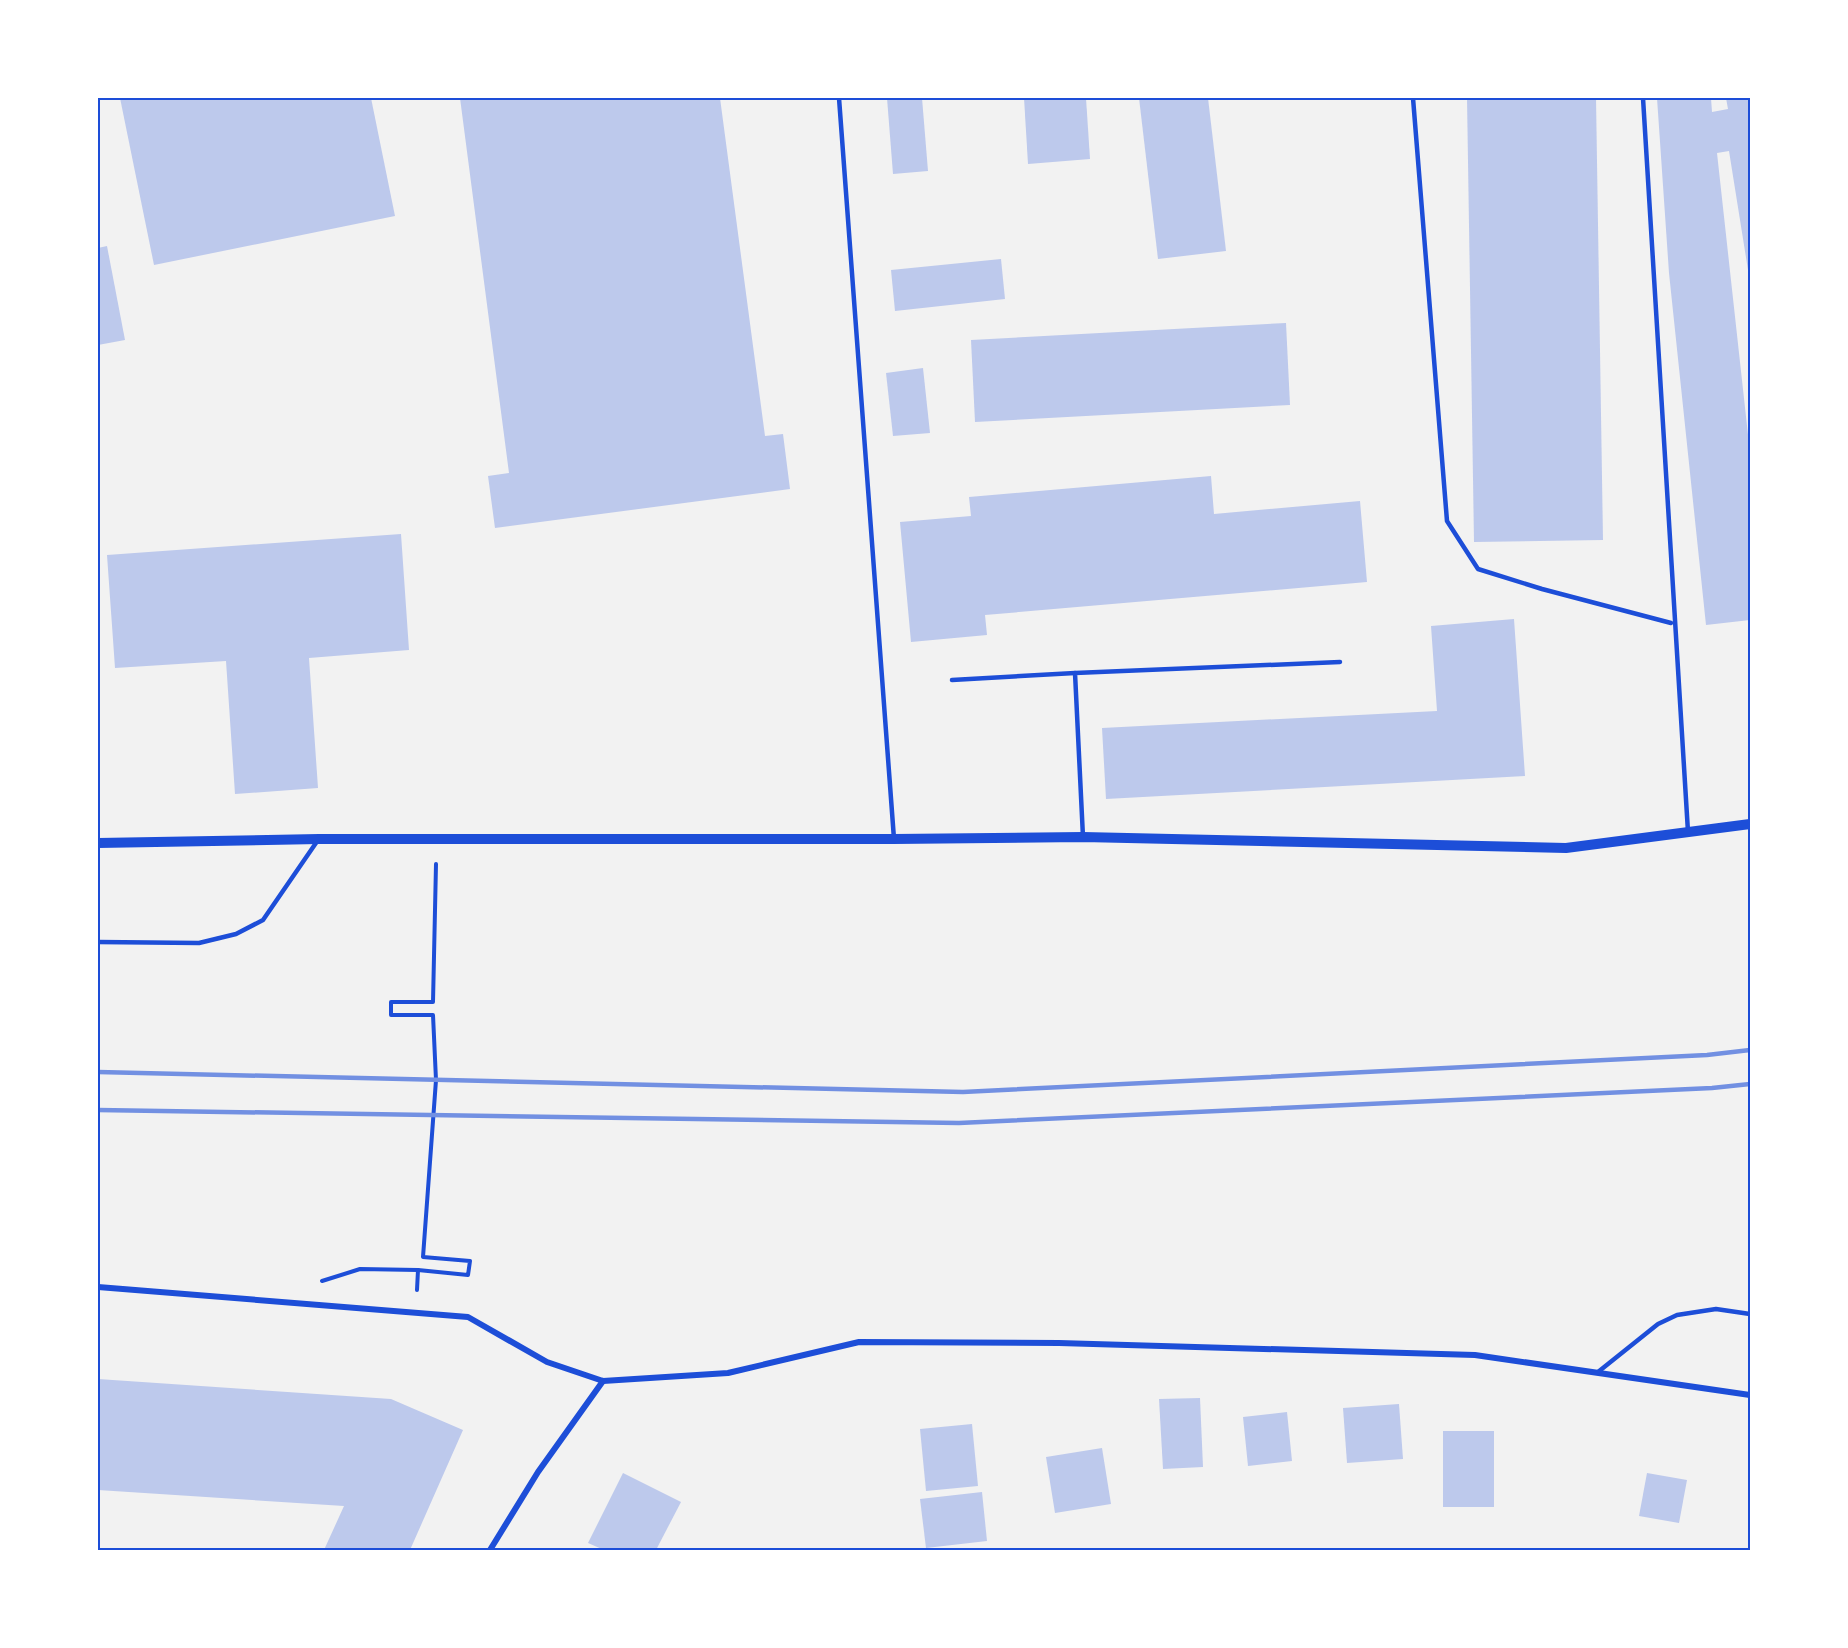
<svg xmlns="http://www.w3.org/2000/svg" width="1848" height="1648" font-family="'Nunito Sans',sans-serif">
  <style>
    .building { fill: #bdc9ec }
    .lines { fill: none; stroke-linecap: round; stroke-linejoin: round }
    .path { stroke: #1d4ed8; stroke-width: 4 }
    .service { stroke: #1d4ed8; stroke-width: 4.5 }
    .minor { stroke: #1d4ed8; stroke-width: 6 }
    .tertiary { stroke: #1d4ed8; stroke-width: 10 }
    .rail { stroke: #7290e2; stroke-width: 4.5 }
    .neatline { fill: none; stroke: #1d4ed8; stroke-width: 2 }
  </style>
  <rect width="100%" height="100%" fill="#f2f2f2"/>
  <g class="building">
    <path d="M120,98h251l24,118 -241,49z"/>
    <path d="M460,98h260l45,338 18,-2 7,55 -295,39 -7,-52 21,-3z"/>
    <path d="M887,98h35l6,73 -35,3z"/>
    <path d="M1024,98h62l4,61 -62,5z"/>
    <path d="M1139,98h69l18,153 -68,8z"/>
    <path d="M1467,98h129l7,442 -129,2z"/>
    <path d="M1657,98h54l1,14 16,-3 -2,-11h24v171l-2,1 -19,-119 -12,2 33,300v167l-44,5 -37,-352z"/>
    <path d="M107,246l18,94 -27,5v-97z"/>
    <path d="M1001,259l4,40 -110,12 -4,-41z"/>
    <path d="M1286,323l4,82 -315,17 -4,-82z"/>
    <path d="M923,368l7,65 -37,3 -7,-63z"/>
    <path d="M1211,476l3,38 146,-13 7,81 -382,33 2,20 -76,7 -11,-120 71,-6 -2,-19z"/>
    <path d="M401,534l8,116 -100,8 9,130 -83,6 -9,-133 -111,7 -8,-113z"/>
    <path d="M1514,619l11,157 -419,23 -4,-71 335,-17 -6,-85z"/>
    <path d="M98,1379l293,20 72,31 -53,120h-86l20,-44 -246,-16z"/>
    <path d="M1200,1398l3,69 -40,2 -4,-70z"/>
    <path d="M1399,1404l4,55 -56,4 -4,-55z"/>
    <path d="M1287,1412l5,49 -44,5 -5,-49z"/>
    <path d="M972,1424l6,62 -52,5 -6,-62z"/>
    <rect x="1443" y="1431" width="51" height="76"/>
    <path d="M1102,1448l9,56 -56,9 -9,-56z"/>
    <path d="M623,1473l58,29 -25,48h-52l-16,-7z"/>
    <path d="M1647,1473l40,7 -8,43 -40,-7z"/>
    <path d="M982,1492l5,49 -61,7 -6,-49z"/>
  </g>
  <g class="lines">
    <g class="path">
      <path d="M322,1281l38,-12 58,1"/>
      <path d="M417,1290l1,-20 50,5 2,-14 -47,-4 13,-177 -3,-65h-42v-13h42l3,-138"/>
    </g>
    <g class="service">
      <path d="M839,98l55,741"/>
      <path d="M1413,98l34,423 31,48 64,20 129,34"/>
      <path d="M1643,98l45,734"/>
      <path d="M952,680l123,-7"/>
      <path d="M1083,837l-8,-164 265,-11"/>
      <path d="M98,942l101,1 37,-9 27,-14 55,-80"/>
      <path d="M1598,1372l60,-48 19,-9 39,-6 34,5"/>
    </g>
    <g class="minor">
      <path d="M98,1287l370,30 79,45 56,19 125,-8 131,-31 200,1 416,12 275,40"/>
      <path d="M490,1550l48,-78 65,-91"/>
    </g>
    <path class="tertiary" d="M98,843l221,-4h575l189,-2 483,11 184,-24"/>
    <g class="rail">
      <path d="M98,1072l865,20 744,-37 43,-5"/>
      <path d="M98,1110l861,13 753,-35 38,-4"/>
    </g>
  </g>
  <rect width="1848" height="1648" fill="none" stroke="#ffffff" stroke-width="198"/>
  <rect x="99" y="99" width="1650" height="1450" class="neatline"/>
</svg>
